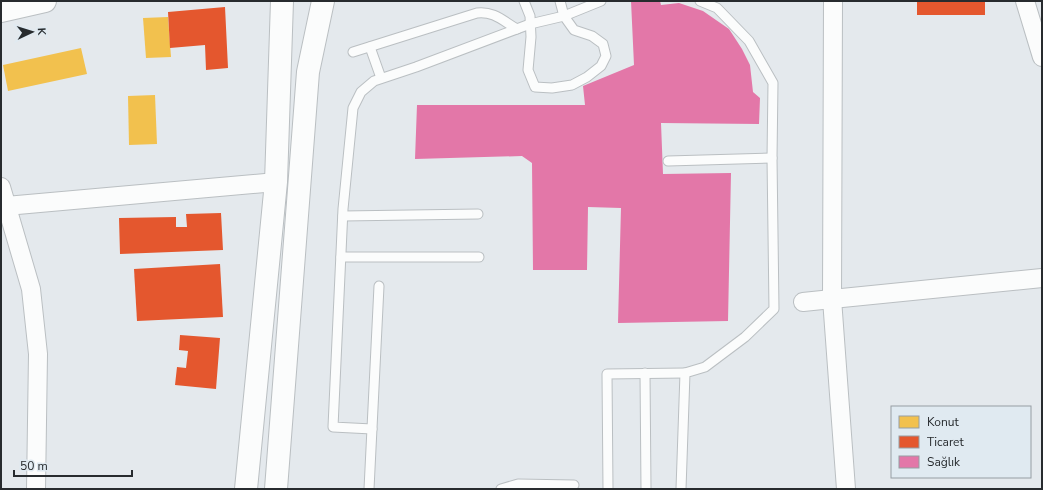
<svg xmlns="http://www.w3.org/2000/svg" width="1043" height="490" font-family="'Nunito Sans',sans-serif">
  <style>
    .homes { fill: #f2c14e }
    .shops { fill: #e4572e }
    .health { fill: #e377a8 }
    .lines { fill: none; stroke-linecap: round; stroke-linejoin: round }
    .service-casing { stroke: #babfc2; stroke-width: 11 }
    .minor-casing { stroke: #babfc2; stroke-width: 20 }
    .tertiary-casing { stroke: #babfc2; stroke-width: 24 }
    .primary-casing { stroke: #babfc2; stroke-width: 24 }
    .service { stroke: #fbfcfc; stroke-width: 9 }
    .minor { stroke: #fbfcfc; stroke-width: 18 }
    .tertiary { stroke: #fbfcfc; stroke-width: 22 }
    .primary { stroke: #fbfcfc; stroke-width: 22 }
  </style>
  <rect width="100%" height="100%" fill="#e4e9ed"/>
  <g class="homes">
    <path d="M168,17l3,40 -25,1 -3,-40z"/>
    <path d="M81,48l6,26 -79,17 -5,-26z"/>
    <path d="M155,95l2,49 -28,1 -1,-49z"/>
  </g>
  <g class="shops">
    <rect x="917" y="1" width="68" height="14"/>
    <path d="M225,7l3,61 -22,2 -1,-25 -35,3 -2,-36z"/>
    <path d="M221,213l2,37 -103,4 -1,-36 57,-1v10h11l-1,-13z"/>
    <path d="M220,264l3,53 -86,4 -3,-52z"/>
    <path d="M180,335l40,3 -4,51 -41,-4 2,-18 9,1 2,-17 -9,-1z"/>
  </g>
  <path class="health" d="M631,1h29l1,4 18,-2 24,8 26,18 13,20 8,16 3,27 7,6 -1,26 -98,-1 2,51 68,-1 -3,148 -110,2 3,-115 -33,-1 -1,63h-54l-1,-107 -10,-7 -107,3 2,-54h168l-2,-19 51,-21z"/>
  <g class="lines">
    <g class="service-casing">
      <g id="service">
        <path d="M524,1l6,15 1,21 -3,33 7,17 17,1 20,-3 15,-8 14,-11 5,-10 -3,-12 -11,-8 -18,-6 -10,-14 -4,-15"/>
        <path d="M370,47l11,31"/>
        <path d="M353,52l124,-39c17,-2 26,8 40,16"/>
        <path d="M668,161l104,-3"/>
        <path d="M343,216l135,-2"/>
        <path d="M341,257h138"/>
        <path d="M645,373l1,116"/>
        <path d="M372,429l-39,-2 10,-218 10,-101 8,-16 13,-11 42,-14 114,-43 34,-8 37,-15"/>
        <path d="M369,489l10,-203"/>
        <path d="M501,489l17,-5 56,1"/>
        <path d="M608,489l-1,-115 78,-1"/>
        <path d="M681,489l4,-116 20,-6 40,-30 29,-28 -2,-151 1,-75 -24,-42 -32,-33 -17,-7"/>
      </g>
    </g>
    <g class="minor-casing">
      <g id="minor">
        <path d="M833,1l-1,298 14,190"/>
        <path d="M1025,1l17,56"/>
        <path d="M1,187l30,102 7,65 -2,135"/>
        <path d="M6,206l270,-24"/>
        <path d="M803,302l29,-3 210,-21"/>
      </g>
    </g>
    <g class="tertiary-casing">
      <path id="tertiary" d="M1,11l44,-10"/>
    </g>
    <g class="primary-casing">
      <g id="primary">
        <path d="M246,489l30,-307 6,-181"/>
        <path d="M276,489l32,-417 15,-71"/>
      </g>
    </g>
    <use href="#service" class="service"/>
    <use href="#minor" class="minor"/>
    <use href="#tertiary" class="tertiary"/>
    <use href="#primary" class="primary"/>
  </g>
  <rect width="1043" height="490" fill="none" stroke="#272b2e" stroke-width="4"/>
  <rect x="891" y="406" width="140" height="72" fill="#e0eaf1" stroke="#969ea3"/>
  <rect x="899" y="416" width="20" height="12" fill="#f2c14e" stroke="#969ea3"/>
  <text x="927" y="426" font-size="12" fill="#272b2e">Konut</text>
  <rect x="899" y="436" width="20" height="12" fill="#e4572e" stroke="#969ea3"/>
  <text x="927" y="446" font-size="12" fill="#272b2e">Ticaret</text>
  <rect x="899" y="456" width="20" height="12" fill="#e377a8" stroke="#969ea3"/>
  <text x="927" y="466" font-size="12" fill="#272b2e">Sağlık</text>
  <g transform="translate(32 32) rotate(86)" stroke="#e0eaf1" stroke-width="3" paint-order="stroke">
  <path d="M0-3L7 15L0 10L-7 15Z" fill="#272b2e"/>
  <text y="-6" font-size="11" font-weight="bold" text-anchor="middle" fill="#272b2e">K</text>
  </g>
  <path d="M14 470v6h118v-6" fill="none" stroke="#272b2e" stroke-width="2"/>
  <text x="20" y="470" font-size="12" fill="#272b2e" stroke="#e0eaf1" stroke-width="3" paint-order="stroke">50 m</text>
</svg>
